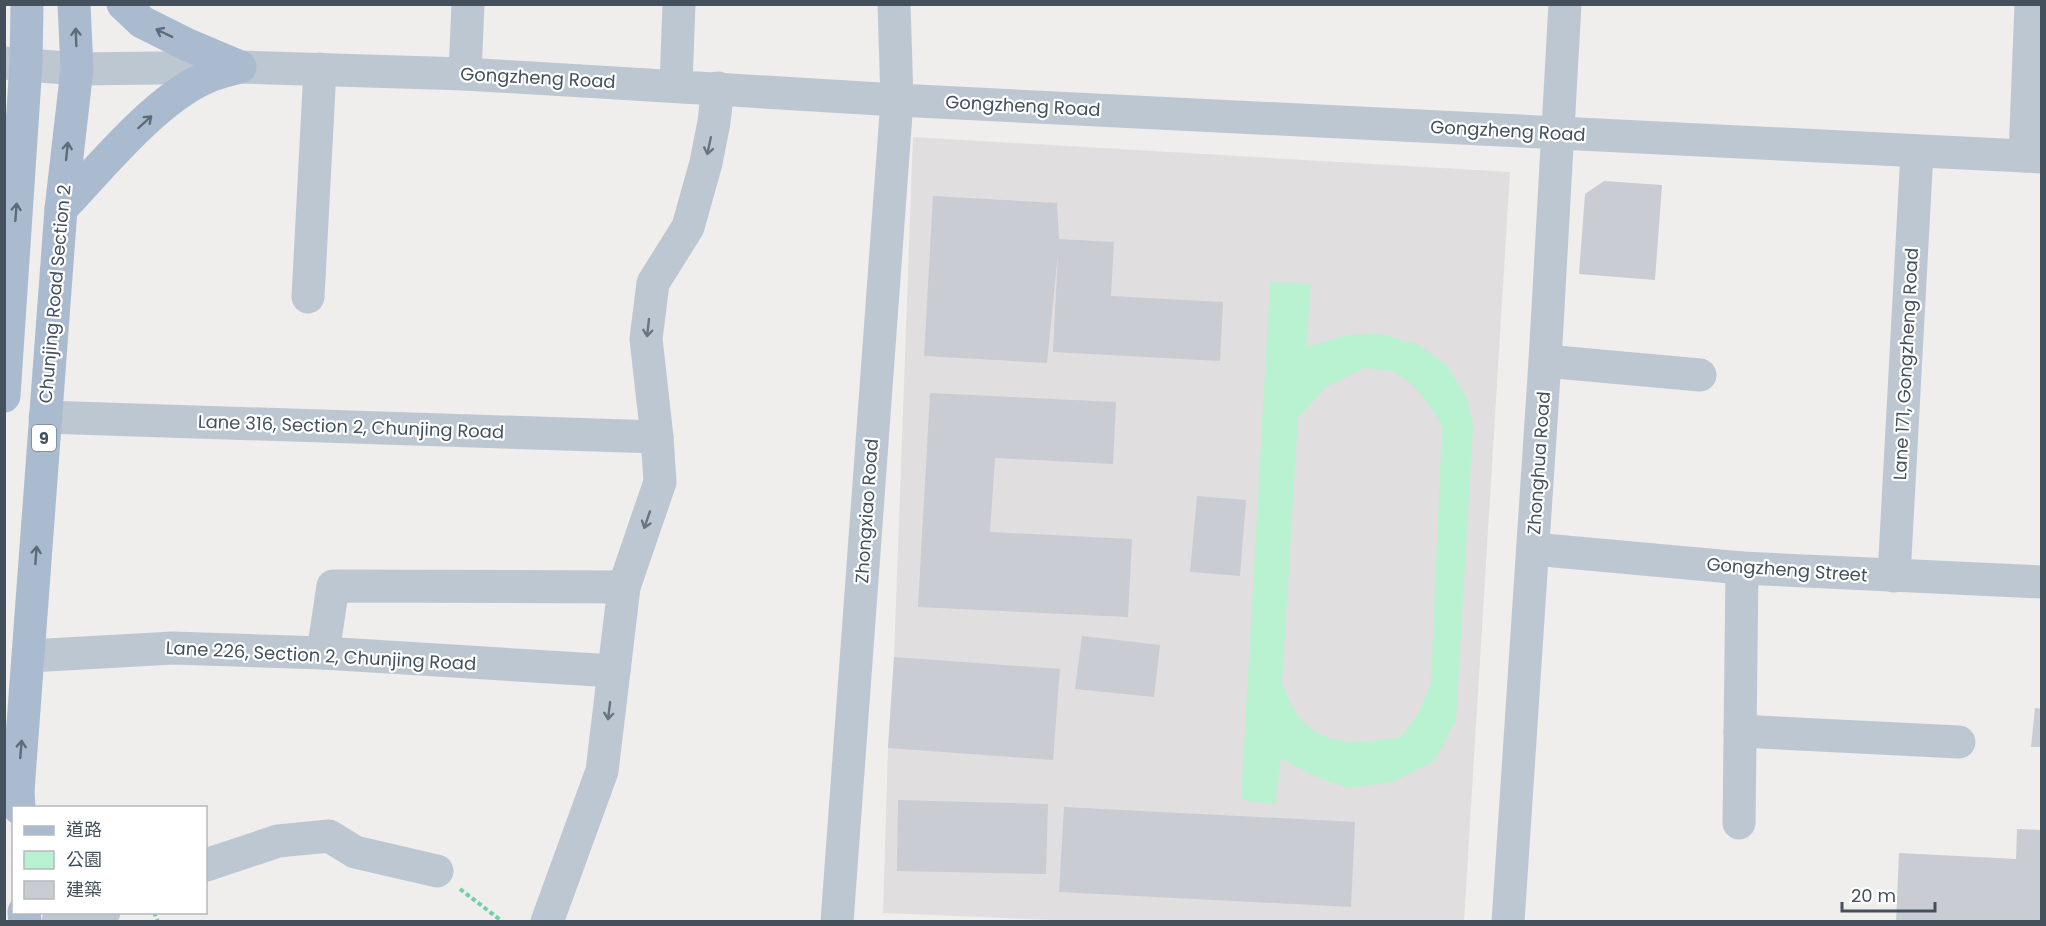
<svg xmlns="http://www.w3.org/2000/svg" width="2046" height="926" font-family="Poppins,'Noto Sans TC',sans-serif">
  <style>
    .education { fill: #e1dedf }
    .green { fill: #b8f2d1; fill-rule: evenodd }
    .building { fill: #c9ccd3 }
    .lines { fill: none; stroke-linecap: round; stroke-linejoin: round }
    .path { stroke: #6dd3a5; stroke-width: 4; stroke-dasharray: 4.5 3; stroke-linecap: butt }
    .minor { stroke: #bdc7d1; stroke-width: 33 }
    .major { stroke: #abbbcf; stroke-width: 33 }
    .oneway { stroke: #5e6b79 }
    .oneway2 { stroke: #68747f }
    .labels { text-anchor: middle; stroke-width: 4.5; stroke-linejoin: round; paint-order: stroke }
    .shield { fill: #fff; stroke: #7c848d; stroke-width: 1.5 }
    .shield-label { font-size: 16px; font-weight: bold; fill: #44505c }
    .street-label { font-size: 18px; fill: #44505c; stroke: #fff }
  </style>
  <rect width="100%" height="100%" fill="#f0eded"/>
  <path class="education" d="M913,137l597,35 -46,749 -360,1 -221,-9 5,-165 6,-91z"/>
  <path class="green" d="M1270,282l41,2 -5,63 38,-11 33,-3 42,12 28,20 20,34 6,28 -17,293 -22,41 -41,21 -46,6 -35,-13 -31,-17 -6,46 -34,-4zM1364,368c9,1 21,1 29,4 22,10 37,33 49,53l-11,258 -13,31 -17,23c-35,6 -77,12 -102,-20 -7,-10 -12,-23 -17,-34l16,-265 27,-30z"/>
  <g class="building">
    <path d="M1604,181l58,4 -7,95 -76,-6 6,-80z"/>
    <path d="M933,196l124,7 2,36 55,3 -3,54 112,6 -3,59 -167,-9 5,-99 -11,110 -123,-7z"/>
    <path d="M930,393l186,9 -3,62 -118,-6 -5,74 142,7 -4,78 -210,-10z"/>
    <path d="M1197,496l49,4 -6,76 -50,-4z"/>
    <path d="M1082,636l78,9 -6,52 -79,-8z"/>
    <path d="M894,657l166,12 -7,91 -165,-12z"/>
    <path d="M2035,708l7,1v38h-11z"/>
    <path d="M898,800l150,4 -2,70 -149,-3z"/>
    <path d="M1064,807l291,15 -4,85 -292,-15z"/>
    <path d="M2017,829l25,1v92h-146l3,-69 117,6z"/>
  </g>
  <g class="lines">
    <g class="path">
      <path d="M460,889l43,33"/>
      <path d="M154,912l4,10"/>
    </g>
    <g class="minor">
      <path d="M4,63l73,6 163,-2 225,7 432,26 1145,57"/>
      <path d="M465,74l3,-70"/>
      <path d="M676,85l3,-81"/>
      <path d="M2025,156l6,-152"/>
      <path d="M308,297l12,-228"/>
      <path d="M1545,361l155,14"/>
      <path d="M45,417l612,20"/>
      <path d="M1533,549l209,19 300,14"/>
      <path d="M1894,576l23,-424"/>
      <path d="M323,653l10,-67 291,1"/>
      <path d="M29,656l144,-8 150,5 291,18"/>
      <path d="M1740,731l219,11"/>
      <path d="M1739,823l3,-255"/>
      <path d="M206,865l72,-24 51,-5 26,16 82,19"/>
      <path d="M58,922l46,-10"/>
      <path d="M547,922l55,-151 22,-184 36,-105 -3,-45 -11,-98 7,-56 35,-56 18,-64 8,-41 4,-34"/>
      <path d="M837,922l60,-822 -3,-96"/>
      <path d="M1508,922l37,-561 20,-357"/>
    </g>
    <g class="major">
      <path d="M61,209c39,-41 93,-108 144,-131 10,-5 24,-8 35,-11l-52,-22 -46,-23 -19,-18"/>
      <path d="M4,396l22,-332 1,-60"/>
      <path d="M19,808l-1,-17 43,-582 16,-140 -3,-65"/>
      <path d="M24,912l1,10"/>
    </g>
  </g>
  <defs><path id="oneway-shaft" d="M-6 0H5M1.5-3L5.5 0L1.5 3" fill="none" stroke-width="1.6" stroke-linecap="round" stroke-linejoin="round" transform="scale(1.5)"/></defs>
  <g class="oneway">
    <use href="#oneway-shaft" transform="translate(164 33) rotate(-154)"/>
    <use href="#oneway-shaft" transform="translate(76 37) rotate(-92)"/>
    <use href="#oneway-shaft" transform="translate(145 122) rotate(-42)"/>
    <use href="#oneway-shaft" transform="translate(67 151) rotate(-84)"/>
    <use href="#oneway-shaft" transform="translate(16 212) rotate(-86)"/>
    <use href="#oneway-shaft" transform="translate(36 555) rotate(-86)"/>
    <use href="#oneway-shaft" transform="translate(21 749) rotate(-85)"/>
  </g>
  <g class="oneway2">
    <use href="#oneway-shaft" transform="translate(709 146) rotate(102)"/>
    <use href="#oneway-shaft" transform="translate(648 328) rotate(96)"/>
    <use href="#oneway-shaft" transform="translate(647 520) rotate(109)"/>
    <use href="#oneway-shaft" transform="translate(609 711) rotate(97)"/>
  </g>
  <g class="labels">
    <rect class="shield" x="32" y="425" width="24" height="26" rx="4.5"/>
    <g class="shield-label">
      <text x="44" y="444">9</text>
    </g>
    <g class="street-label">
      <text transform="translate(538 78) rotate(3)" y="6">Gongzheng Road</text>
      <text transform="translate(1023 106) rotate(3)" y="6">Gongzheng Road</text>
      <text transform="translate(1508 131) rotate(3)" y="6">Gongzheng Road</text>
      <text transform="translate(55 294) rotate(-85)" y="6">Chunjing Road Section 2</text>
      <text transform="translate(1906 364) rotate(-87)" y="6">Lane 171, Gongzheng Road</text>
      <text transform="translate(351 427) rotate(2)" y="6">Lane 316, Section 2, Chunjing Road</text>
      <text transform="translate(1539 463) rotate(-86)" y="6">Zhonghua Road</text>
      <text transform="translate(867 511) rotate(-86)" y="6">Zhongxiao Road</text>
      <text transform="translate(1787 570) rotate(4)" y="6">Gongzheng Street</text>
      <text transform="translate(321 656) rotate(3)" y="6">Lane 226, Section 2, Chunjing Road</text>
    </g>
  </g>
  <rect width="2046" height="926" fill="none" stroke="#44505c" stroke-width="12"/>
  <rect x="12" y="806" width="195" height="108" fill="#ffffff" stroke="#b4b9be" stroke-width="1.5"/>
  <rect x="24" y="826" width="30" height="9" fill="#abbbcf" stroke="#b4b9be" stroke-width="1.5"/>
  <text x="66" y="836" font-size="18" fill="#44505c">道路</text>
  <rect x="24" y="851" width="30" height="18" fill="#b8f2d1" stroke="#b4b9be" stroke-width="1.5"/>
  <text x="66" y="866" font-size="18" fill="#44505c">公園</text>
  <rect x="24" y="881" width="30" height="18" fill="#c9ccd3" stroke="#b4b9be" stroke-width="1.5"/>
  <text x="66" y="896" font-size="18" fill="#44505c">建築</text>
  <path d="M1842 902v9h93v-9" fill="none" stroke="#44505c" stroke-width="3"/>
  <text x="1851" y="902" font-size="18" fill="#44505c" stroke="#ffffff" stroke-width="4.5" paint-order="stroke">20 m</text>
</svg>
